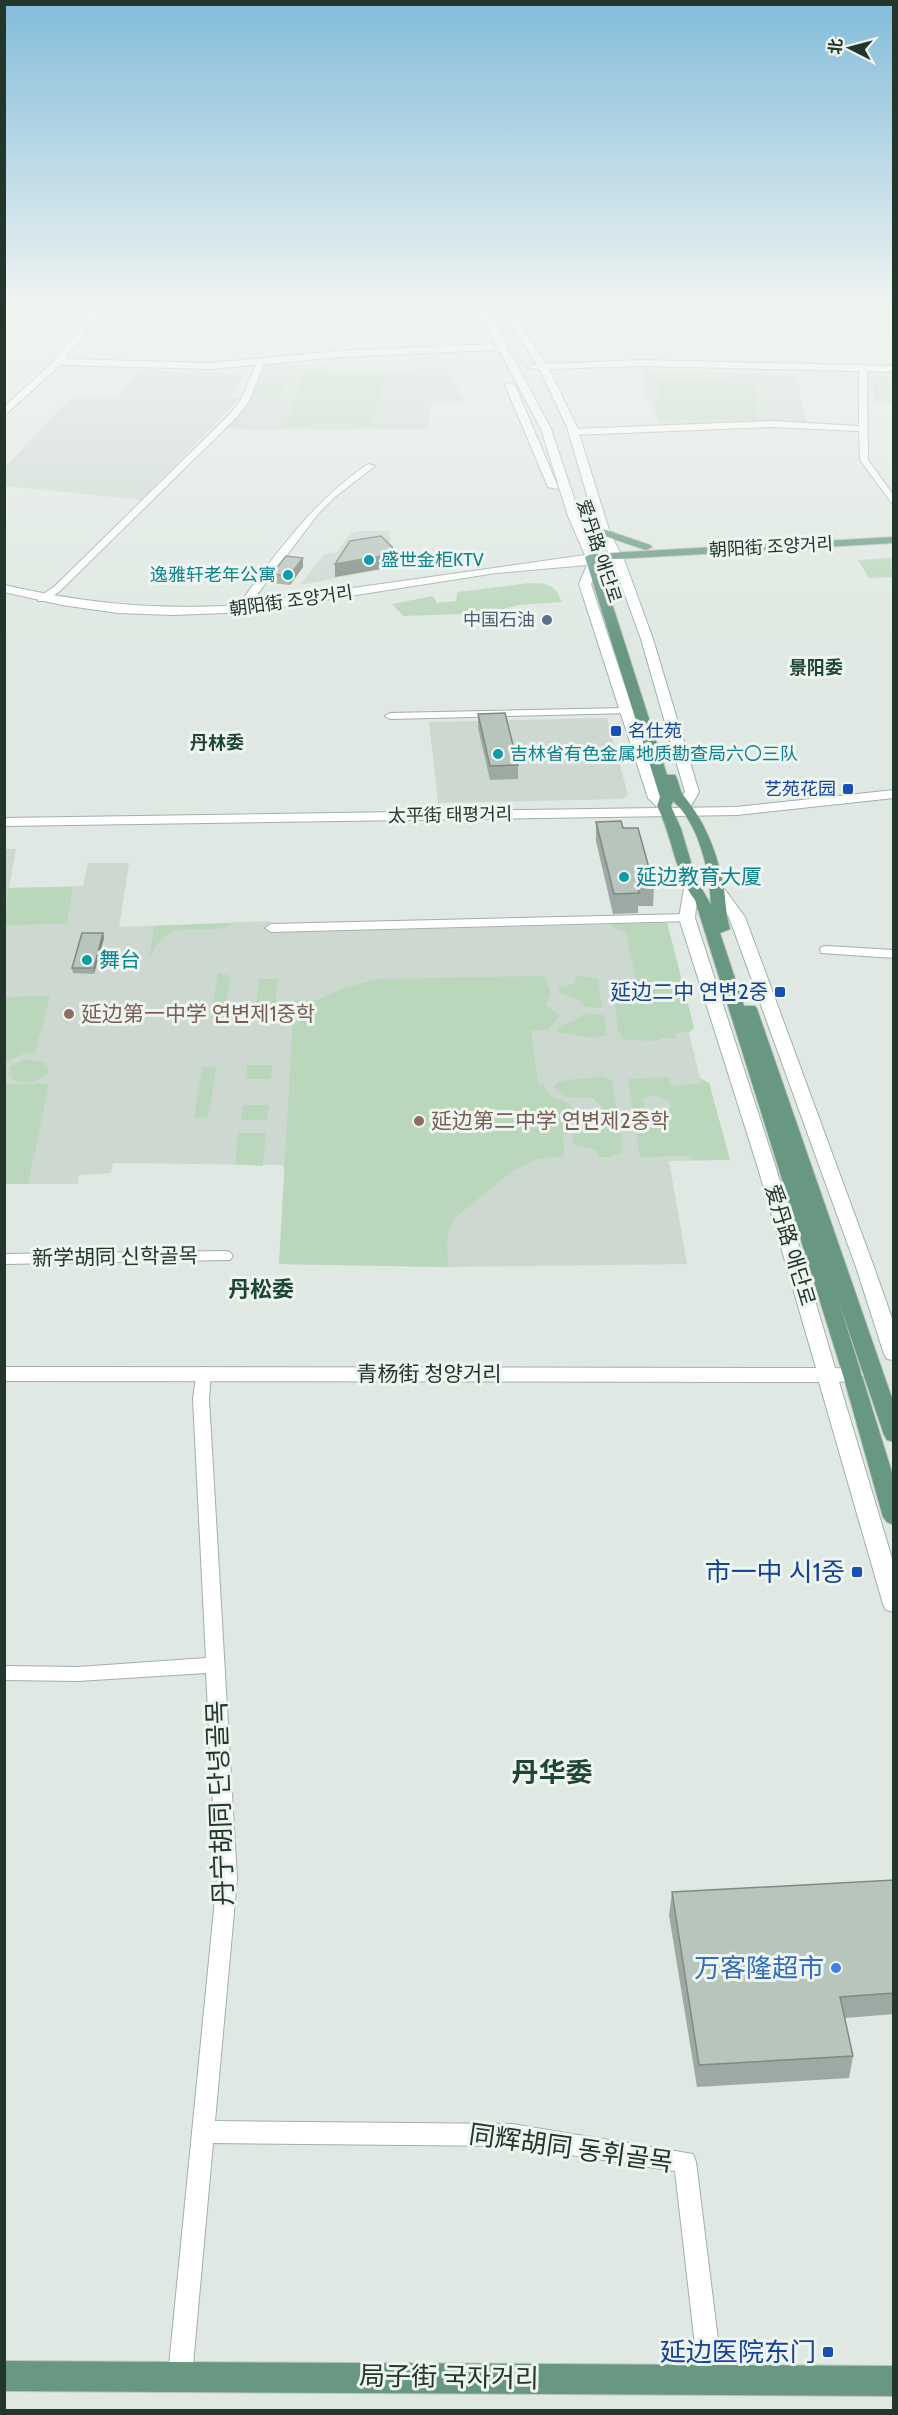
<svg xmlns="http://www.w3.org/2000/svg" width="898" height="2415" font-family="Cabin,'Noto Sans SC','Noto Sans KR',sans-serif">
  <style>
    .built { fill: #cdd8d1 }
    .green { fill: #bad7bc; fill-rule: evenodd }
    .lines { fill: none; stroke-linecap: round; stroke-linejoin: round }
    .street-casing { stroke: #a3afa8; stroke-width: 2 }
    .secondary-casing { stroke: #9fb2a8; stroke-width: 2 }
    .primary-casing { stroke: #bdc3c0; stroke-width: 2 }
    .street { fill: #fff; fill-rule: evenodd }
    .secondary { fill: #fff; fill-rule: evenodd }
    .primary { fill: #689882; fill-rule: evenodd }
    .wall { fill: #9da9a3 }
    .shaded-wall { fill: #808a84 }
    .building { fill: #b7c5bd; stroke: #808a84; stroke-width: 1.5 }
    .culture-dot { fill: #0f9aa8; stroke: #eef5f0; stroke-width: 2 }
    .service-dot { fill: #5c6f8a; stroke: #eef5f0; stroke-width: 2 }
    .transit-dot { fill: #1a4fb4; stroke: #eef5f0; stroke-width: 2 }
    .education-dot { fill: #8d6e63; stroke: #eef5f0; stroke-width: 2 }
    .shop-dot { fill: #3f7fe0; stroke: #eef5f0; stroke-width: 2 }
    .labels { text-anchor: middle; stroke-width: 6; stroke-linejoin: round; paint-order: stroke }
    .far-street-label { font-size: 18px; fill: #22362c; stroke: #eef5f0 }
    .far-culture-label { font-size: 18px; fill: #0d838f; stroke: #eef5f0; text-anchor: start }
    .far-service-label { font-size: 18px; fill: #4e5e75; stroke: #eef5f0; text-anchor: end }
    .far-neighbourhood-label { font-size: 18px; font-weight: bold; fill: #214535; stroke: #eef5f0 }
    .far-transit-label { font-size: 18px; fill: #164399; stroke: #eef5f0; text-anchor: start }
    .culture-label { font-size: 21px; fill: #0d838f; stroke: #eef5f0; text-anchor: start }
    .transit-label { font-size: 21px; fill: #164399; stroke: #eef5f0; text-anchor: end }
    .education-label { font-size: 21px; fill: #785e54; stroke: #eef5f0; text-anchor: start }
    .street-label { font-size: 21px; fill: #22362c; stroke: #eef5f0 }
    .neighbourhood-label { font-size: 22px; font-weight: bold; fill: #214535; stroke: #eef5f0 }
    .near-transit-label { font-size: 26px; fill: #164399; stroke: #eef5f0; text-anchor: end }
    .near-street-label { font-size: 26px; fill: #22362c; stroke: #eef5f0 }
    .near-shop-label { font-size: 26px; fill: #366cbe; stroke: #eef5f0; text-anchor: end }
    .near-neighbourhood-label { font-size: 27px; font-weight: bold; fill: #214535; stroke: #eef5f0 }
  </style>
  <rect width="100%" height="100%" fill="#dfe8e2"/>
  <g class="built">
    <path d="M270,364l58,2v4l119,-1 19,35h-35l-3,25 -169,1 -35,-2 23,-26 18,-36z"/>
    <path d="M641,369l155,6 11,47 -146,3 -22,-39h6z"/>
    <path d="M138,370l107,4 -14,24h9l-98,102 -137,-14v-19l68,-72 47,1z"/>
    <rect x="873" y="376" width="20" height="28"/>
    <path d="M360,531h29l2,25 10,10 -101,19 24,-31 13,-2 13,-19z"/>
    <path d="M607,718l21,77 -6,4 -184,4 -9,-81z"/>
    <path d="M4,849h12l-7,39 74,-2 5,-23h41l-10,64 152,-6v12l396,-10 27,105 -5,5 11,45 9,5 21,77 -61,1 18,103 -239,3 -169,-3 7,-94 -4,-5 -169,-2 -2,10 -32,2 -1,9h-73z"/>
  </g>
  <g class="green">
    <path d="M304,372l81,1 -13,52 -58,-2 -2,4h-27z"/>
    <path d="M659,378l62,2 5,3 28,1 3,36 -100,-1z"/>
    <path d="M259,383l25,1 -7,16 -26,-1z"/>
    <path d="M891,558l2,19 -24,1 -11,-18z"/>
    <path d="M530,583c20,1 23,0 32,19l-44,3 -27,8 -88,3 -11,-12 41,-8 4,7 19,-2 1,-9z"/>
    <path d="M73,887l-6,37 -62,1 3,-37z"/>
    <path d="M235,923c-31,19 -63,-15 -86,36l5,-33z"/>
    <path d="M667,923l27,105 -5,4 -13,1v5h-17v3l-35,-1 -6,-9 -6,-50 24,-1 -10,-48 -13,-4 -2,-4z"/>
    <path d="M218,972l13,5 -8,40 -12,1z"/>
    <path d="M578,975l20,4 4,29 -16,-1 -9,-8 -18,-6v-6l15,-3z"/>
    <path d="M544,976l7,18 -5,11 14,11 -12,14 -17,1 7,53 6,1 6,10 21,10v5l-13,5 3,7 12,3 1,5 -11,6 1,20 -27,3 -23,11 -57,46c-13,14 -9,33 -9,51l-169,-3 15,-264h24l25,-12 35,-9z"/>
    <path d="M259,979h19l-4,40h-20z"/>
    <path d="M50,996l-15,57 -11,1 -19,8v-65z"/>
    <path d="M584,1013l20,2 3,20 -11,3 -40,-6c7,-12 22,-9 28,-19z"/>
    <path d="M25,1059l19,3 5,7 -1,4c-10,11 -31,14 -40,1l2,-7z"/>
    <path d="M247,1065h25l-1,14h-26z"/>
    <path d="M202,1067h13l1,2 -7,45 -3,3 -12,1z"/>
    <path d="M601,1076l11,4 5,31 -13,-1 -11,-12 -27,-1 -13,-10c8,-11 34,-6 48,-11z"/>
    <path d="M669,1077l1,9 31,-2 -1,-5 9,4 21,77h-37l-2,-4 -51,1 -12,-78zM656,1095l13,6 2,6 -9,4 -16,1 -3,-14z"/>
    <path d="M4,1082c16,6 34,-2 45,3l-21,99h-23z"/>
    <path d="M243,1105h26l-2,15h-26z"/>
    <path d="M590,1117h28l5,28 -2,8 -11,4h-10l-4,-7 -22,-5 -2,-3 1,-6z"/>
    <path d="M238,1133h28l-3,33 -28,-2z"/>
  </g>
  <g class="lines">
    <g class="street-casing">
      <g id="street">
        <path d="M258,360l7,2 -16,39 -13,17 -176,173 -14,10h-8v-4l16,-10 176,-173 11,-14z"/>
        <path d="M863,366l4,2 1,92 26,36v10l-34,-46 -1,-29 -87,-4 -198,8 -4,-3 4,-3 198,-8 87,5v-58z"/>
        <path d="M368,464l7,2 -40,31 -17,17 -74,98h-8l-1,-2c39,-54 77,-108 133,-146z"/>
        <path d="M626,708l5,3 -1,2 -240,6 -5,-3 5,-3z"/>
        <path d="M687,914l4,1v6l-420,11 -6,-4 6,-4z"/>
        <path d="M826,946l68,4v8l-73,-5 -1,-3 1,-3z"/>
        <path d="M225,1251l5,1 3,4 -3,4 -226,4v-10z"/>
        <path d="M203,1367l6,2 2,4 -2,26 28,480 -22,242 297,3 181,30 3,8 27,218 -3,9 -9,3 -9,-3 -3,-9 -24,-209 -163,-25 -299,-3 -21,233 -3,9 -9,3 -9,-3 -3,-9 49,-497 -11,-206 -128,8 -74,-1v-14l74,1 128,-9 -13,-259 4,-30z"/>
      </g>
    </g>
    <g class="secondary-casing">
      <g id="secondary">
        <path d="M96,307h9l-40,52 146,4 129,-12 152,-7 5,3 -5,3 -152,7 -129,12 -151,-4 -56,51v-9l51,-47z"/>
        <path d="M476,307h10l65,122 29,87 17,41 -3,3 6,3 -9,21 70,212 8,7 1,5 67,-1 157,-17v8l-157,17 -733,11v-8l654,-10 -10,-10 -69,-214 8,-19 -91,8 -216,34 -54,6 -53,2 -55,-2 -56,-8 -58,-13v-7c79,18 142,24 222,21l359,-51 -17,-39 -27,-87z"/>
        <path d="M500,307h8l38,57 96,-4 252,6v6l-252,-6 -93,3 28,58 33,106 15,29 28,77 46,153 -8,14 -5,1 -7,-4 6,-11 -44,-153 -28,-77 -15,-29 -31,-106 -27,-57 -13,-3 10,-3z"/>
        <path d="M507,383l8,2 43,102 -1,2 -9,-2 -43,-102z"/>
        <path d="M691,884l7,4 -3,30 81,250 59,200 25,2 3,5 -3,5 -21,2 55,183v47l-8,-2 -3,-6 -64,-222 -815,-1v-14l812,1 -58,-200 -79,-250 5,-30z"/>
        <path d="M718,886l5,1 22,30 129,350 20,57v36l-7,-1 -3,-5 -28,-87 -127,-350 -18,-27z"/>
      </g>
    </g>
    <g class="primary-casing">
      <g id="primary">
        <path d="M591,525l59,20 2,2 -6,3 -59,-20 -2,-2z"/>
        <path d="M894,537v6l-296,17 69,215h8c4,6 4,16 9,21 20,25 31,51 38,83 4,16 3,34 8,50l-10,4 24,73h11l2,3 137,395v38l-7,-2 -3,-5 -45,-133 55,177v46l-7,-3 -4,-5 -40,-142 -148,-475c-21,-28 -22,-63 -38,-94l3,-9 -75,-240 6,-3zM673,801c26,22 37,71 38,104l-15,-26 -15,-50 -10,-23z"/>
        <path d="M4,2361l890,5v30l-890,-5z"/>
      </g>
    </g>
    <use href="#street" class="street"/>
    <use href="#secondary" class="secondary"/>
    <use href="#primary" class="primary"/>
  </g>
  <g class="wall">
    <path d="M303,567l-13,18 -18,-2v-9z"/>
    <path d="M478,714l40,51v14l-28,1 -12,-52z"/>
    <path d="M596,822l27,6 31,58 -1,20h-15v7l-25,1 -17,-73z"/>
    <path d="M103,933l1,5 -10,36 -21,-1 -1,-5z"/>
    <path d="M894,1880v134l-49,4 8,38 -4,22 -152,9 -28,-172 3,-23z"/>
  </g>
  <g class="shaded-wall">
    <path d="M398,553v13l-63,11v-13z"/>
    <path d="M303,558v9l-13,18 -1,-9z"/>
    <path d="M103,933l1,5 -10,36v-6z"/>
  </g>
  <g class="building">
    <path d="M381,536l17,17 -63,11 15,-23z"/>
    <path d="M286,556l17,2 -14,18 -17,-2z"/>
    <path d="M505,713l13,52 -28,1 -12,-52z"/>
    <path d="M621,821l2,7h15l16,58 -17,1 2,6 -25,1 -18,-72z"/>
    <path d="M82,933h21l-9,35h-22z"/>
    <path d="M894,1880v113l-54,4 13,59 -154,9 -27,-173z"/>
  </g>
  <linearGradient id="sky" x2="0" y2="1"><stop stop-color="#83bcda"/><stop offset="0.48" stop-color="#f1f5f2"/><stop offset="1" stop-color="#f1f5f2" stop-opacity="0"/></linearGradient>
  <rect width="898" height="645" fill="url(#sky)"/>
  <g class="culture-dot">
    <circle cx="369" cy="560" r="6"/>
    <circle cx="288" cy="575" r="6"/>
    <circle cx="498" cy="754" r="6"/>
    <circle cx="624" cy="877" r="6"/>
    <circle cx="87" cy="960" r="6"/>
  </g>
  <circle class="service-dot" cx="547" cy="620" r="6"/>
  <g class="transit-dot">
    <rect x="610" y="725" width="12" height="12" rx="3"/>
    <rect x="842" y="783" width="12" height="12" rx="3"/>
    <rect x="774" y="986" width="12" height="12" rx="3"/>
    <rect x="851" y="1566" width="12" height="12" rx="3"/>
    <rect x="822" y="2346" width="12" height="12" rx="3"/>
  </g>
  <g class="education-dot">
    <circle cx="69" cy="1014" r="6"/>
    <circle cx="419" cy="1121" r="6"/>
  </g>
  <circle class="shop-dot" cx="836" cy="1968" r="6"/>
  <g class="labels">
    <g class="far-street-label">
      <text transform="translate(771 547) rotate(-3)" y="6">朝阳街 조양거리</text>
      <text transform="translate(599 551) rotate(72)" y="6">爱丹路 애단로</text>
      <text transform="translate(291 601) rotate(-8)" y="6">朝阳街 조양거리</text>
      <text transform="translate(450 815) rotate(-1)" y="6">太平街 태평거리</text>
    </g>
    <g class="far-culture-label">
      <text x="381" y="566">盛世金柜KTV</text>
      <text x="276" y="581" text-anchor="end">逸雅轩老年公寓</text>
      <text x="510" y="760">吉林省有色金属地质勘查局六〇三队</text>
    </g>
    <g class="far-service-label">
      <text x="535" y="626">中国石油</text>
    </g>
    <g class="far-neighbourhood-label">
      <text x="816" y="674">景阳委</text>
      <text x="217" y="749">丹林委</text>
    </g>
    <g class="far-transit-label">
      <text x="628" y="737">名仕苑</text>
      <text x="836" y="795" text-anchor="end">艺苑花园</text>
    </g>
    <g class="culture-label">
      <text x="636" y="884">延边教育大厦</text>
      <text x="99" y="967">舞台</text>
    </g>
    <g class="transit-label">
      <text x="768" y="999">延边二中 연변2중</text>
    </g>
    <g class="education-label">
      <text x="81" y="1021">延边第一中学 연변제1중학</text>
      <text x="431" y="1128">延边第二中学 연변제2중학</text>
    </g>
    <g class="street-label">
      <text transform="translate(790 1245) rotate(73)" y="7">爱丹路 애단로</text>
      <text transform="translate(115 1257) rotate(-1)" y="7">新学胡同 신학골목</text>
      <text x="429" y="1381">青杨街 청양거리</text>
    </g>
    <g class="neighbourhood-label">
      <text x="261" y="1297">丹松委</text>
    </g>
    <g class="near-transit-label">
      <text x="845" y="1581">市一中 시1중</text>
      <text x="816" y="2361">延边医院东门</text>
    </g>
    <g class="near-street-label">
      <text transform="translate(220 1803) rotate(-92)" y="9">丹宁胡同 단녕골목</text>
      <text transform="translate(571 2148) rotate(8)" y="9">同辉胡同 동휘골목</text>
      <text transform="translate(449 2377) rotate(1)" y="9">局子街 국자거리</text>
    </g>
    <g class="near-shop-label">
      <text x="824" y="1977">万客隆超市</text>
    </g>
    <g class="near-neighbourhood-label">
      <text x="552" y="1782">丹华委</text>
    </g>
  </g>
  <rect width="898" height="2415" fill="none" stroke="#22362c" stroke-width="12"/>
  <g transform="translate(850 48) rotate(276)" stroke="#eef5f0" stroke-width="4.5" paint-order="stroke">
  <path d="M0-4.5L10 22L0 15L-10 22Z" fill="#22362c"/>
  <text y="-9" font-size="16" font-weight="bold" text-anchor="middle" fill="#22362c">北</text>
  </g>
</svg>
